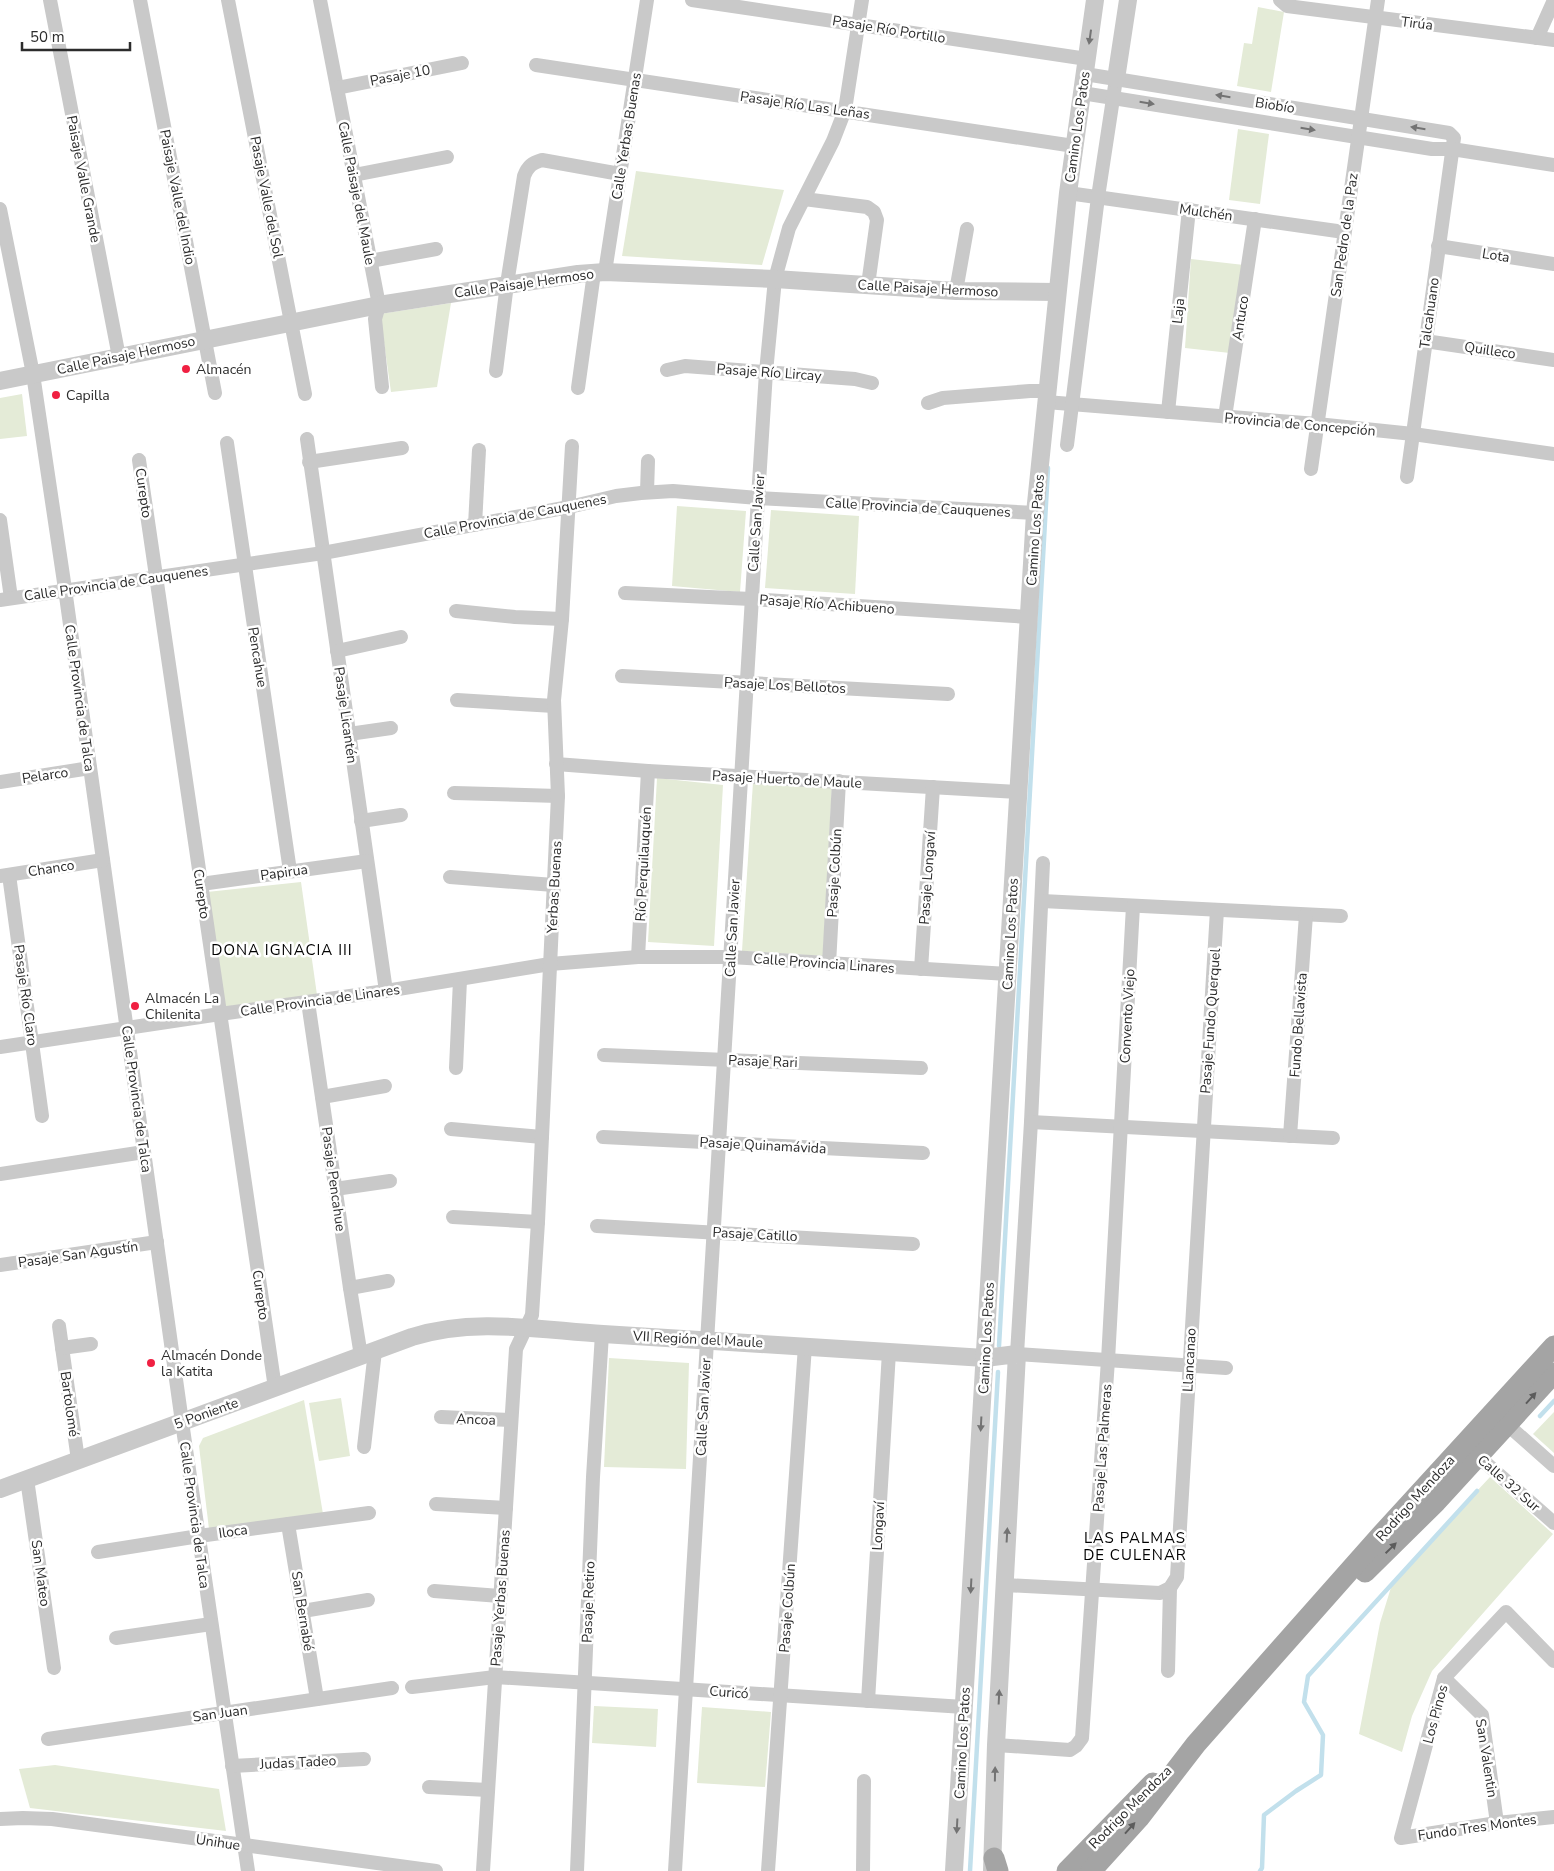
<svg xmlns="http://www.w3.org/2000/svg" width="1554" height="1871" font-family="'Nunito Sans',sans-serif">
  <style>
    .green { fill: #e4ebd7 }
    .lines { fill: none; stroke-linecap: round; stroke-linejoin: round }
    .stream { stroke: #c2e0ec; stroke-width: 4.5 }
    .minor { stroke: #c9c9c9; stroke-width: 14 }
    .tertiary { stroke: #c9c9c9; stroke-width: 18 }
    .primary { stroke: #a4a4a4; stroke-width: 21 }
    .oneway { fill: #737373 }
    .oneway2 { fill: #5c5c5c }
    .poi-dot { fill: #f02042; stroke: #fff; stroke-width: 2 }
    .labels { text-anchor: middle; stroke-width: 5; stroke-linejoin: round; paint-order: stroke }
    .street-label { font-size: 14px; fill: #2c2c2c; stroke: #fff }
    .poi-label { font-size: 14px; fill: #2c2c2c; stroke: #fff; text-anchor: start }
    .neighbourhood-label { font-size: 15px; letter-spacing: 1px; fill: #000; stroke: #fff }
  </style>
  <rect width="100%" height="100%" fill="#fff"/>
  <g class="green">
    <path d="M1258,7l26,5 -13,80 -34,-6 7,-43 8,1z"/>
    <path d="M1238,129l31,5 -9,70 -31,-4z"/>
    <path d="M636,171l148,19 -22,75 -140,-9z"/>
    <path d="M1191,259l53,6 -14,88 -45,-5z"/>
    <path d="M451,303l-14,84 -46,5 -11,-78z"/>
    <path d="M22,394l5,42 -27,3v-41z"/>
    <path d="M677,506l69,5 -6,81 -68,-6z"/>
    <path d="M771,510l88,6 -4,78 -90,-6z"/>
    <path d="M657,778l66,7 -9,161 -66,-4z"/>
    <path d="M753,782l79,4 -9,170 -81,-5z"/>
    <path d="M301,882l16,113 -94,12 -16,-115z"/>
    <path d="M609,1358l80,5 -3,106 -82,-2z"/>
    <path d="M341,1398l9,58 -31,5 -10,-58z"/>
    <path d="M304,1400l19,114 -114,15 -10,-83 4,-8z"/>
    <path d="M1554,1412v41l-21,-19z"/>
    <path d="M1490,1477l63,57 -121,137 -20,45 -10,36 -43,-18 21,-111 13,-42z"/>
    <path d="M594,1706l64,3 -2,38 -64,-4z"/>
    <path d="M702,1707l69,5 -6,75 -68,-4z"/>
    <path d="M55,1765l164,24 7,42 -196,-23 -11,-39z"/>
  </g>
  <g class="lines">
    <g class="stream">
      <path d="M999,1346l49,-878"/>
      <path d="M1540,1416l14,-15"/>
      <path d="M970,1871l28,-499"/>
      <path d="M1260,1871l2,-3 2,-53 32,-24 25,-16 2,-40 -19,-33 4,-26 169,-185"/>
    </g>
    <g class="minor">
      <path d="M50,0l69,357"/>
      <path d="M140,0l75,393"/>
      <path d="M228,0l77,394"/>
      <path d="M320,0l59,305 -4,14 7,68"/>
      <path d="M692,0l395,59"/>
      <path d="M1280,0l7,6 267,34"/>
      <path d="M1537,38l17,-38"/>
      <path d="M536,65l538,81"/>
      <path d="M1085,74l364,59 5,5 -47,339"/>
      <path d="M337,88l125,-25"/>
      <path d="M1082,93l350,56h20l102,16"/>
      <path d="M354,175l93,-18"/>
      <path d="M1068,193l276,39"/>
      <path d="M804,199l63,8 7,5 3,8 -9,65"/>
      <path d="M0,209l33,165 32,215 117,833 66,449"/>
      <path d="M1438,246l116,18"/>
      <path d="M370,261l66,-12"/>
      <path d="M605,272l42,-272"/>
      <path d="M956,291l11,-62"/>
      <path d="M1425,341l129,19"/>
      <path d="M667,370l18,-4 170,13 17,4"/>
      <path d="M496,371l11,-87 17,-108c4,-10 8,-13 18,-16l78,14"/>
      <path d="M578,388l16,-115"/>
      <path d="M1046,402l271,22 96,10 141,20"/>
      <path d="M928,403l15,-5 87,-7h17"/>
      <path d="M1168,412l21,-203"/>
      <path d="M1225,417l30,-198"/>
      <path d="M307,439l79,552"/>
      <path d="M227,443l63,428"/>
      <path d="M1067,445l31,-248 18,-118"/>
      <path d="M139,460l136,928"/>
      <path d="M309,462l93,-14"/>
      <path d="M1311,469l67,-469"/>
      <path d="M647,492l1,-31"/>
      <path d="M0,520l11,78"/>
      <path d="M475,525l4,-75"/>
      <path d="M625,593l126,6 278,18"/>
      <path d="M0,600l323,-47 246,-46 47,-11 25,-3 32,-2 85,7 277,15"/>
      <path d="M456,611l59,6 47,2"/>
      <path d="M337,651l64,-14"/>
      <path d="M622,676l326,18"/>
      <path d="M457,700l97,6"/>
      <path d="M349,734l42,-6"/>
      <path d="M556,764l92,7 370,21"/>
      <path d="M0,782l90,-14"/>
      <path d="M454,793l104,3"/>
      <path d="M361,821l40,-6"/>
      <path d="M1043,863l-12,259 -14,232 209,14"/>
      <path d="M9,875l33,241"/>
      <path d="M0,876l103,-16"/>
      <path d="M450,877l104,8"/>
      <path d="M201,884l166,-23"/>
      <path d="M1042,901l299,15"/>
      <path d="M638,957l10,-186"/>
      <path d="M829,964l10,-183"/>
      <path d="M921,969l12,-182"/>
      <path d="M308,1002l42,286 11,68"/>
      <path d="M0,1047l220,-33 166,-23 164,-27 88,-7h92l278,17"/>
      <path d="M604,1055l317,13"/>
      <path d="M456,1068l4,-88"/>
      <path d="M322,1097l63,-11"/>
      <path d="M1031,1122l302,16"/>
      <path d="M451,1129l91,8"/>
      <path d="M1290,1136l16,-221"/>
      <path d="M603,1137l320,16"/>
      <path d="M0,1174l144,-22"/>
      <path d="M335,1189l55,-8"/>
      <path d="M453,1217l85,5"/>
      <path d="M597,1226l316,18"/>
      <path d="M0,1265l157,-23"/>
      <path d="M350,1288l38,-7"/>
      <path d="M59,1326l19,134"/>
      <path d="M62,1348l29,-4"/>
      <path d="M441,1417l70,3"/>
      <path d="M1502,1420l52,46"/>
      <path d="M364,1447l11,-96"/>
      <path d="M1472,1451l82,72"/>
      <path d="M27,1479l27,189"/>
      <path d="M436,1504l70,4"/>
      <path d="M288,1524l29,175"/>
      <path d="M98,1552l101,-16 170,-23"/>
      <path d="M1005,1585l155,8 10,-5 7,-11 40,-667"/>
      <path d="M434,1591l66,5"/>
      <path d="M303,1611l65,-11"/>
      <path d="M116,1638l95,-14"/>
      <path d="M1554,1661l-48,-49 -62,66 -43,160 96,-15 57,-6"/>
      <path d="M1168,1671l2,-83"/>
      <path d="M1444,1678l38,37 15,108"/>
      <path d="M412,1687l83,-10 469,30"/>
      <path d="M868,1701l21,-349"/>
      <path d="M48,1739l344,-51"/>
      <path d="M996,1745l74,5 6,-4 6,-8 26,-378 25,-454"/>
      <path d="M232,1766l132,-7"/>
      <path d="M429,1787l59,3"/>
      <path d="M0,1819l23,-1 29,1 384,52"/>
      <path d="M483,1871l33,-522 16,-34 6,-93 20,-426 -4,-96 8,-81 10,-173"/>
      <path d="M577,1871l16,-394 9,-143"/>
      <path d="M675,1871l83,-1373 8,-126 9,-93 14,-51 44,-87 12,-31 17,-110"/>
      <path d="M768,1871l37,-525"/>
      <path d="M863,1871l1,-90"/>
    </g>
    <g class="tertiary">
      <path d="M1116,79l12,-79"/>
      <path d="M0,381l379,-76 199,-31 27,-2 170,7 181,12 100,1"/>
      <path d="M0,1489l412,-152c62,-20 128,-7 191,-3 128,8 255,16 382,24l32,-4 -21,391 -4,126"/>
      <path d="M954,1871l81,-1358 33,-320 27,-193"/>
    </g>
    <g class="primary">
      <path d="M1365,1572l71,-70 118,-129"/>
      <path d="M994,1858l4,13"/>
      <path d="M1067,1871l86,-88"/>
      <path d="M1091,1871l48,-53 57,-74 186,-210 172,-188"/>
    </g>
  </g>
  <defs><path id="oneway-solid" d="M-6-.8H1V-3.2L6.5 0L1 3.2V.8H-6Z" transform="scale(1.25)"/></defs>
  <g class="oneway">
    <use href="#oneway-solid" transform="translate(1090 37) rotate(98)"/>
    <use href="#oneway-solid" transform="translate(1223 96) rotate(-171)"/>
    <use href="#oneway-solid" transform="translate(1147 103) rotate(9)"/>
    <use href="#oneway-solid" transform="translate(1418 128) rotate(-171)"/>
    <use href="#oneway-solid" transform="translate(1308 129) rotate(9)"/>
    <use href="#oneway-solid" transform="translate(981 1424) rotate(93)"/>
    <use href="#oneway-solid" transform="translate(1007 1535) rotate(-87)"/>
    <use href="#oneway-solid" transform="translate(971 1586) rotate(93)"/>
    <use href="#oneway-solid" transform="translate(999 1697) rotate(-87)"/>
    <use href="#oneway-solid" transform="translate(995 1774) rotate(-89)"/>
    <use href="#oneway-solid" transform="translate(957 1826) rotate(93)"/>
  </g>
  <g class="oneway2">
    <use href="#oneway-solid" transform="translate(1531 1398) rotate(-48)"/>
    <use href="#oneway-solid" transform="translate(1391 1548) rotate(-44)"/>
    <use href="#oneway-solid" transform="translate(1130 1828) rotate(-48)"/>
  </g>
  <g class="poi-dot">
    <circle cx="186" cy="369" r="5"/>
    <circle cx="56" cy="395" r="5"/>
    <circle cx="135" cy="1006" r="5"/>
    <circle cx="151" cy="1363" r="5"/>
  </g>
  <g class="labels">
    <g class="street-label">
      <text transform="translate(1417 23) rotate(7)" y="5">Tirúa</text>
      <text transform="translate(889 29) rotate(9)" y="5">Pasaje Río Portillo</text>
      <text transform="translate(400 75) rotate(-11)" y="5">Pasaje 10</text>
      <text transform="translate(805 105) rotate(8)" y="5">Pasaje Río Las Leñas</text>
      <text transform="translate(1275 105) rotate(9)" y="5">Biobío</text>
      <text transform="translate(1077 127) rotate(-82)" y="5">Camino Los Patos</text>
      <text transform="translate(626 136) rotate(-81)" y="5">Calle Yerbas Buenas</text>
      <text transform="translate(84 179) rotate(79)" y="5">Paisaje Valle Grande</text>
      <text transform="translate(357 193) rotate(79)" y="5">Calle Paisaje del Maule</text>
      <text transform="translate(178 197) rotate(79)" y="5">Paisaje Valle del Indio</text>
      <text transform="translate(267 197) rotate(79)" y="5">Pasaje Valle del Sol</text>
      <text transform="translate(1206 212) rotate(8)" y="5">Mulchén</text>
      <text transform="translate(1344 235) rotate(-82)" y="5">San Pedro de la Paz</text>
      <text transform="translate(1496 255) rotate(9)" y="5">Lota</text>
      <text transform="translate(524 283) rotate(-8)" y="5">Calle Paisaje Hermoso</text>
      <text transform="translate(928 288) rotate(3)" y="5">Calle Paisaje Hermoso</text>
      <text transform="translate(1178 311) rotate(-84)" y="5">Laja</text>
      <text transform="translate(1429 313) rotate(-82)" y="5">Talcahuano</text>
      <text transform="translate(1240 318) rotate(-81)" y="5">Antuco</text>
      <text transform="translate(1490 350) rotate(8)" y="5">Quilleco</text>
      <text transform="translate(126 355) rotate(-12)" y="5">Calle Paisaje Hermoso</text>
      <text transform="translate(769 372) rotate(4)" y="5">Pasaje Río Lircay</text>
      <text transform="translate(1300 424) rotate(5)" y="5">Provincia de Concepción</text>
      <text transform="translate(144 493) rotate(82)" y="5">Curepto</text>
      <text transform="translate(918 507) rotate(3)" y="5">Calle Provincia de Cauquenes</text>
      <text transform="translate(515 516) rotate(-11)" y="5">Calle Provincia de Cauquenes</text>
      <text transform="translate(756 523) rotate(-86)" y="5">Calle San Javier</text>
      <text transform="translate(1035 530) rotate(-86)" y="5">Camino Los Patos</text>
      <text transform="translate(116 583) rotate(-8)" y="5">Calle Provincia de Cauquenes</text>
      <text transform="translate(827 604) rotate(4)" y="5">Pasaje Río Achibueno</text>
      <text transform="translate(258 657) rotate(81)" y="5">Pencahue</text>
      <text transform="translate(785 685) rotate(3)" y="5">Pasaje Los Bellotos</text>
      <text transform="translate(80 698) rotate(82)" y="5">Calle Provincia de Talca</text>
      <text transform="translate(346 715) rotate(82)" y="5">Pasaje Licantén</text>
      <text transform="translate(45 775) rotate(-8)" y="5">Pelarco</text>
      <text transform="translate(787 779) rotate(3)" y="5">Pasaje Huerto de Maule</text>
      <text transform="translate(643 864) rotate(-87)" y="5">Río Perquilauquén</text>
      <text transform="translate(51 868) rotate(-9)" y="5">Chanco</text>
      <text transform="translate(284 872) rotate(-8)" y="5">Papirua</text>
      <text transform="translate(834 873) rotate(-87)" y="5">Pasaje Colbún</text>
      <text transform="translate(927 878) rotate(-86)" y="5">Pasaje Longaví</text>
      <text transform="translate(554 887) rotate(-87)" y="5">Yerbas Buenas</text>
      <text transform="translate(202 894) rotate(82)" y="5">Curepto</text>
      <text transform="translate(732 928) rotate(-87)" y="5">Calle San Javier</text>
      <text transform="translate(1010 934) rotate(-87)" y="5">Camino Los Patos</text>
      <text transform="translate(824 963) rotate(4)" y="5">Calle Provincia Linares</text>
      <text transform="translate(26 995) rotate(82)" y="5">Pasaje Río Claro</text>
      <text transform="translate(320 1000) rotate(-8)" y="5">Calle Provincia de Linares</text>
      <text transform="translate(1127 1016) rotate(-87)" y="5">Convento Viejo</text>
      <text transform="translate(1210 1021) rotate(-86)" y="5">Pasaje Fundo Querquel</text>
      <text transform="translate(1298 1025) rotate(-86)" y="5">Fundo Bellavista</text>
      <text transform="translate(763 1061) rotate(2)" y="5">Pasaje Rari</text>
      <text transform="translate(137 1099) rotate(82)" y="5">Calle Provincia de Talca</text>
      <text transform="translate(763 1145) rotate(3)" y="5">Pasaje Quinamávida</text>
      <text transform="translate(334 1179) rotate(82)" y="5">Pasaje Pencahue</text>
      <text transform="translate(755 1234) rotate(3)" y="5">Pasaje Catillo</text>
      <text transform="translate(78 1254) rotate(-8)" y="5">Pasaje San Agustín</text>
      <text transform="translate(261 1295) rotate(82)" y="5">Curepto</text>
      <text transform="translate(986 1338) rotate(-87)" y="5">Camino Los Patos</text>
      <text transform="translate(698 1339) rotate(3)" y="5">VII Región del Maule</text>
      <text transform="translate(1189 1360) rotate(-87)" y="5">Llancanao</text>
      <text transform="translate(70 1404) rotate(82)" y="5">Bartolomé</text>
      <text transform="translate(703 1407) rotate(-87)" y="5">Calle San Javier</text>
      <text transform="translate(206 1413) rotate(-20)" y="5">5 Poniente</text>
      <text transform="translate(476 1419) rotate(2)" y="5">Ancoa</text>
      <text transform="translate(1102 1448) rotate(-86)" y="5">Pasaje Las Palmeras</text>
      <text transform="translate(1509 1483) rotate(41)" y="5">Calle 32 Sur</text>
      <text transform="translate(1415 1498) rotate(-48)" y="5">Rodrigo Mendoza</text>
      <text transform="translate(195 1515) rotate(82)" y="5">Calle Provincia de Talca</text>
      <text transform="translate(878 1526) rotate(-87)" y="5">Longaví</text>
      <text transform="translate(233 1531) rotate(-8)" y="5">Iloca</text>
      <text transform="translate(41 1573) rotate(82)" y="5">San Mateo</text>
      <text transform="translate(500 1598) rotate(-86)" y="5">Pasaje Yerbas Buenas</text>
      <text transform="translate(588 1602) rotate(-88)" y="5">Pasaje Retiro</text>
      <text transform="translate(787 1608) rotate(-86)" y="5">Pasaje Colbún</text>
      <text transform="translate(303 1611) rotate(81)" y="5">San Bernabé</text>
      <text transform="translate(729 1692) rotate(4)" y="5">Curicó</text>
      <text transform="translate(220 1713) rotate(-8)" y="5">San Juan</text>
      <text transform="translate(1435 1714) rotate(-75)" y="5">Los Pinos</text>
      <text transform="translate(962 1743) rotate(-87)" y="5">Camino Los Patos</text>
      <text transform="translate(1487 1758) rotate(81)" y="5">San Valentin</text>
      <text transform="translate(298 1762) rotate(-3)" y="5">Judas Tadeo</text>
      <text transform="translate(1130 1807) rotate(-45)" y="5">Rodrigo Mendoza</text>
      <text transform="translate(1477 1827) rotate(-8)" y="5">Fundo Tres Montes</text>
      <text transform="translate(218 1842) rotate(8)" y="5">Unihue</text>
    </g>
    <g class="poi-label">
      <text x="196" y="374">Almacén</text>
      <text x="66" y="400">Capilla</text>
      <text x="145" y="1003">Almacén La<tspan x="145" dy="16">Chilenita</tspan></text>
      <text x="161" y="1360">Almacén Donde<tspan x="161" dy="16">la Katita</tspan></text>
    </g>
    <g class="neighbourhood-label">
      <text x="282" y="955">DONA IGNACIA III</text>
      <text x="1135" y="1543">LAS PALMAS<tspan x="1135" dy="17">DE CULENAR</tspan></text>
    </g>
  </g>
  <path d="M22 42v8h108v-8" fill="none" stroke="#2c2c2c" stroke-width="2.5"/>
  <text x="30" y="42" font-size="15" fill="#2c2c2c" stroke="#ffffff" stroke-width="4" paint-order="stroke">50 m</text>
</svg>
